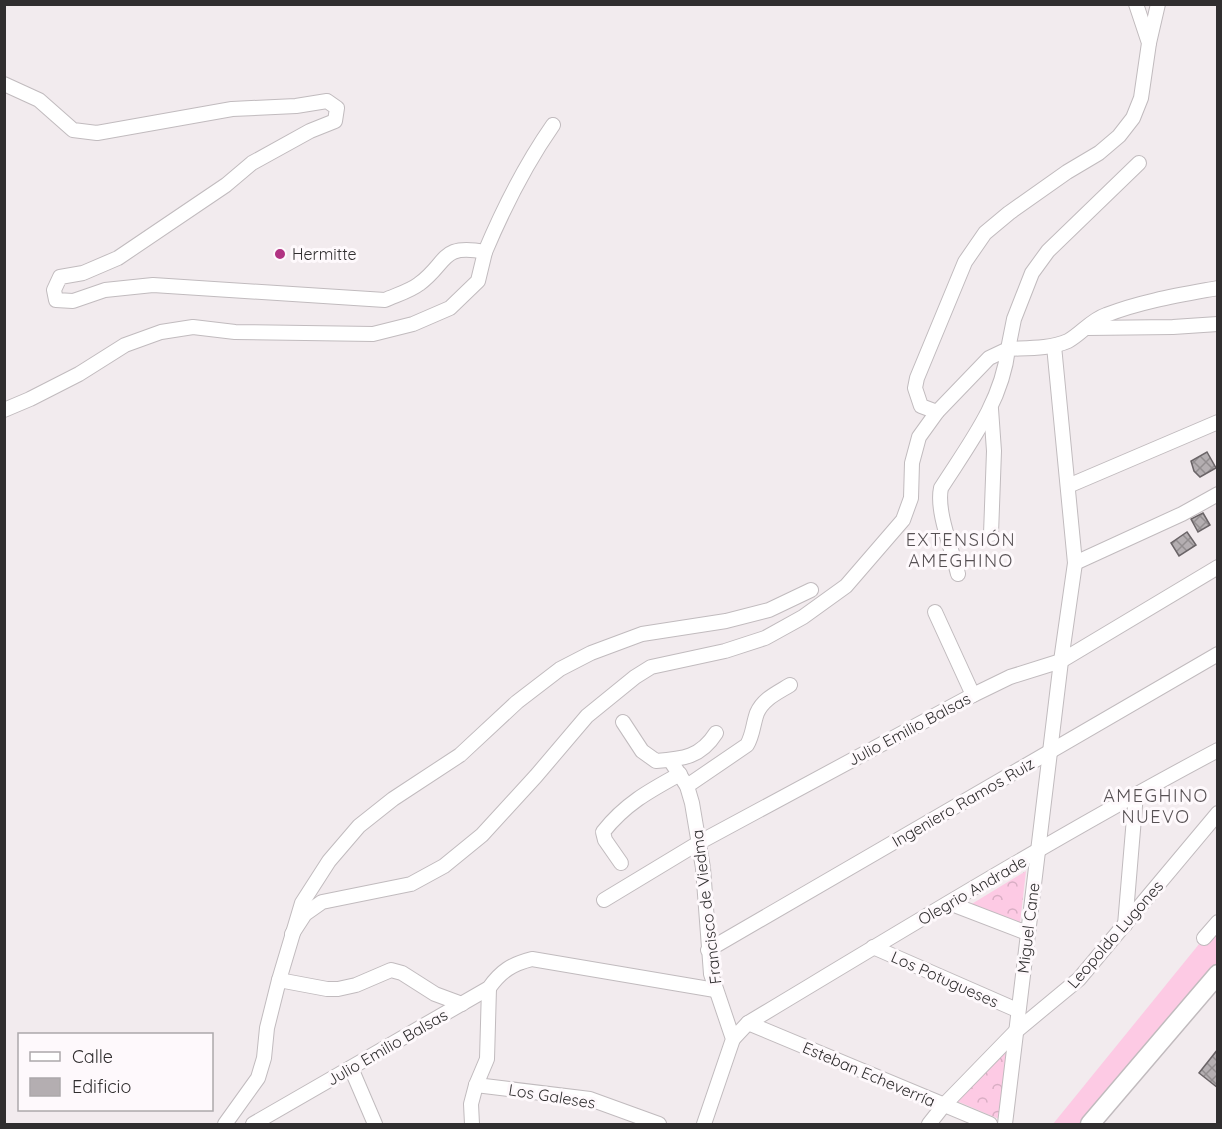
<svg xmlns="http://www.w3.org/2000/svg" width="1222" height="1129" font-family="Quicksand,sans-serif">
  <style>
    .grass { fill: #fdcae4 }
    .forest { fill: url(#forest-crowns) }
    .building { fill: url(#building-cross-hatch); stroke: #6a6467; stroke-width: 1.5 }
    .lines { fill: none; stroke-linecap: round; stroke-linejoin: round }
    .minor-casing { stroke: #c1bbbe; stroke-width: 16 }
    .major-casing { stroke: #c1bbbe; stroke-width: 21 }
    .minor { stroke: #fff; stroke-width: 14 }
    .major { stroke: #fff; stroke-width: 18 }
    .poi-dot { fill: #b13382; stroke: #fef9fc; stroke-width: 2 }
    .labels { text-anchor: middle; stroke-width: 6; stroke-linejoin: round; paint-order: stroke }
    .poi-label { font-size: 16px; fill: #302e2f; stroke: #fef9fc; text-anchor: start }
    .street-label { font-size: 16px; fill: #302e2f; stroke: #fef9fc }
    .neighbourhood-label { font-size: 18px; letter-spacing: 1.5px; fill: #575154; stroke: #fef9fc }
  </style>
  <defs>
    <pattern id="forest-crowns" width="20" height="18" patternUnits="userSpaceOnUse" patternTransform="scale(1.5)"><rect width="20" height="18" fill="#fdcae4"/><path d="M2 6a3 3 0 1 1 6 0M12 15a3 3 0 1 1 6 0" fill="none" stroke="#d9aec4"/></pattern>
    <pattern id="building-cross-hatch" width="8" height="8" patternUnits="userSpaceOnUse" patternTransform="scale(1.5)"><rect width="8" height="8" fill="#b4aeb1"/><path d="M0 0l8 8M0 8l8-8" fill="none" stroke="#938e90"/></pattern>
  </defs>
  <rect width="100%" height="100%" fill="#f2ebee"/>
  <path class="grass" d="M1217,922v52l-127,150h-37z"/>
  <g class="forest">
    <path d="M1026,871l-6,52 -50,-18z"/>
    <path d="M1008,1047l-9,72 -47,-20z"/>
  </g>
  <g class="building">
    <path d="M1207,452l9,16 -16,9 -6,-6 -3,-10z"/>
    <path d="M1203,513l7,12 -12,7 -7,-13z"/>
    <path d="M1187,532l9,13 -17,11 -8,-13z"/>
    <path d="M1218,1049v39l-19,-15z"/>
  </g>
  <g class="lines">
    <g class="minor-casing">
      <g id="minor">
        <path d="M1136,4l13,39 -8,55 -8,20 -14,18 -20,17 -32,19 -58,41 -24,20 -20,29 -48,116 -2,10 6,18 16,6 52,-54 19,-9 6,-30 18,-46 16,-22 91,-88"/>
        <path d="M1149,43l9,-39"/>
        <path d="M4,84l35,16 34,30 24,3 135,-24 64,-3 31,-5 10,7 -2,13 -25,10 -58,32 -26,22 -108,73 -35,15 -23,4 -6,13 2,10 17,1 32,-11 48,-5 232,15c11,-5 25,-9 34,-16 29,-21 21,-41 66,-32 19,-45 40,-87 68,-127"/>
        <path d="M1087,328l86,-1 45,-3"/>
        <path d="M4,410l26,-11 49,-25 46,-29 36,-13 32,-5 42,5 138,2 40,-10 37,-16 28,-27 7,-29"/>
        <path d="M1068,486l150,-64"/>
        <path d="M991,534l3,-83 -3,-42"/>
        <path d="M1075,563l107,-49 36,-20"/>
        <path d="M958,574c-6,-25 -22,-63 -17,-86 28,-44 61,-86 67,-139 19,-1 42,0 60,-8 13,-7 23,-21 38,-26 36,-14 74,-20 112,-27"/>
        <path d="M935,612l38,83"/>
        <path d="M623,722l19,29 14,10c27,-2 45,-4 60,-28"/>
        <path d="M670,760l17,26 5,17 11,65 8,106 22,65 -29,85"/>
        <path d="M687,786l60,-41c6,-10 6,-21 10,-32 6,-14 20,-20 33,-28"/>
        <path d="M621,863l-16,-23 -2,-8c22,-28 46,-41 77,-58"/>
        <path d="M604,900l96,-58 273,-147 37,-18 51,-16 157,-94"/>
        <path d="M949,903l78,30"/>
        <path d="M1125,925l11,-131"/>
        <path d="M292,934l13,-20 17,-12 89,-18 33,-18 38,-31 54,-59 51,-60 48,-39 16,-10 74,-16 40,-13 38,-21 43,-31 57,-66 8,-22 1,-35 7,-26 18,-25"/>
        <path d="M1204,938l14,-16"/>
        <path d="M873,947l144,63"/>
        <path d="M708,950l510,-296"/>
        <path d="M279,980l48,9h11l18,-4 35,-15 11,3 33,21 27,10"/>
        <path d="M748,1023l242,101"/>
        <path d="M733,1039l15,-16c155,-93 310,-188 470,-273"/>
        <path d="M351,1068l24,56"/>
        <path d="M476,1085l114,14 69,25"/>
        <path d="M225,1124l33,-46 6,-20 3,-30 12,-48 23,-77 27,-42 30,-35 34,-27 67,-44 57,-53 43,-33 31,-16 51,-19 84,-13 43,-11 42,-20"/>
        <path d="M253,1124l236,-136c12,-17 23,-24 43,-29l183,31"/>
        <path d="M472,1124l-1,-20 5,-19 11,-26 2,-71"/>
        <path d="M929,1124l15,-19 71,-73 64,-53 139,-166"/>
        <path d="M1005,1124l56,-463 14,-98 -21,-217"/>
      </g>
    </g>
    <g class="major-casing">
      <path id="major" d="M1090,1124l128,-150"/>
    </g>
    <use href="#minor" class="minor"/>
    <use href="#major" class="major"/>
  </g>
  <circle class="poi-dot" cx="280" cy="254" r="6"/>
  <g class="labels">
    <g class="poi-label">
      <text x="292" y="260">Hermitte</text>
    </g>
    <g class="street-label">
      <text transform="translate(909 729) rotate(-28)" y="6">Julio Emilio Balsas</text>
      <text transform="translate(963 802) rotate(-30)" y="6">Ingeniero Ramos Ruiz</text>
      <text transform="translate(972 890) rotate(-30)" y="6">Olegrio Andrade</text>
      <text transform="translate(706 907) rotate(-97)" y="6">Francisco de Viedma</text>
      <text transform="translate(1028 928) rotate(-83)" y="6">Miguel Cane</text>
      <text transform="translate(1115 934) rotate(-49)" y="6">Leopoldo Lugones</text>
      <text transform="translate(945 979) rotate(24)" y="6">Los Potugueses</text>
      <text transform="translate(387 1047) rotate(-30)" y="6">Julio Emilio Balsas</text>
      <text transform="translate(869 1074) rotate(23)" y="6">Esteban Echeverría</text>
      <text transform="translate(552 1096) rotate(9)" y="6">Los Galeses</text>
    </g>
    <g class="neighbourhood-label">
      <text x="961" y="546">EXTENSIÓN<tspan x="961" dy="21">AMEGHINO</tspan></text>
      <text x="1156" y="802">AMEGHINO<tspan x="1156" dy="21">NUEVO</tspan></text>
    </g>
  </g>
  <rect width="1222" height="1129" fill="none" stroke="#302e2f" stroke-width="12"/>
  <rect x="18" y="1033" width="195" height="78" fill="#fef9fc" stroke="#aca8aa" stroke-width="1.5"/>
  <rect x="30" y="1052" width="30" height="9" fill="#ffffff" stroke="#aca8aa" stroke-width="1.5"/>
  <text x="72" y="1063" font-size="18" fill="#302e2f">Calle</text>
  <rect x="30" y="1078" width="30" height="18" fill="#b4aeb1" stroke="#aca8aa" stroke-width="1.5"/>
  <text x="72" y="1093" font-size="18" fill="#302e2f">Edificio</text>
</svg>
